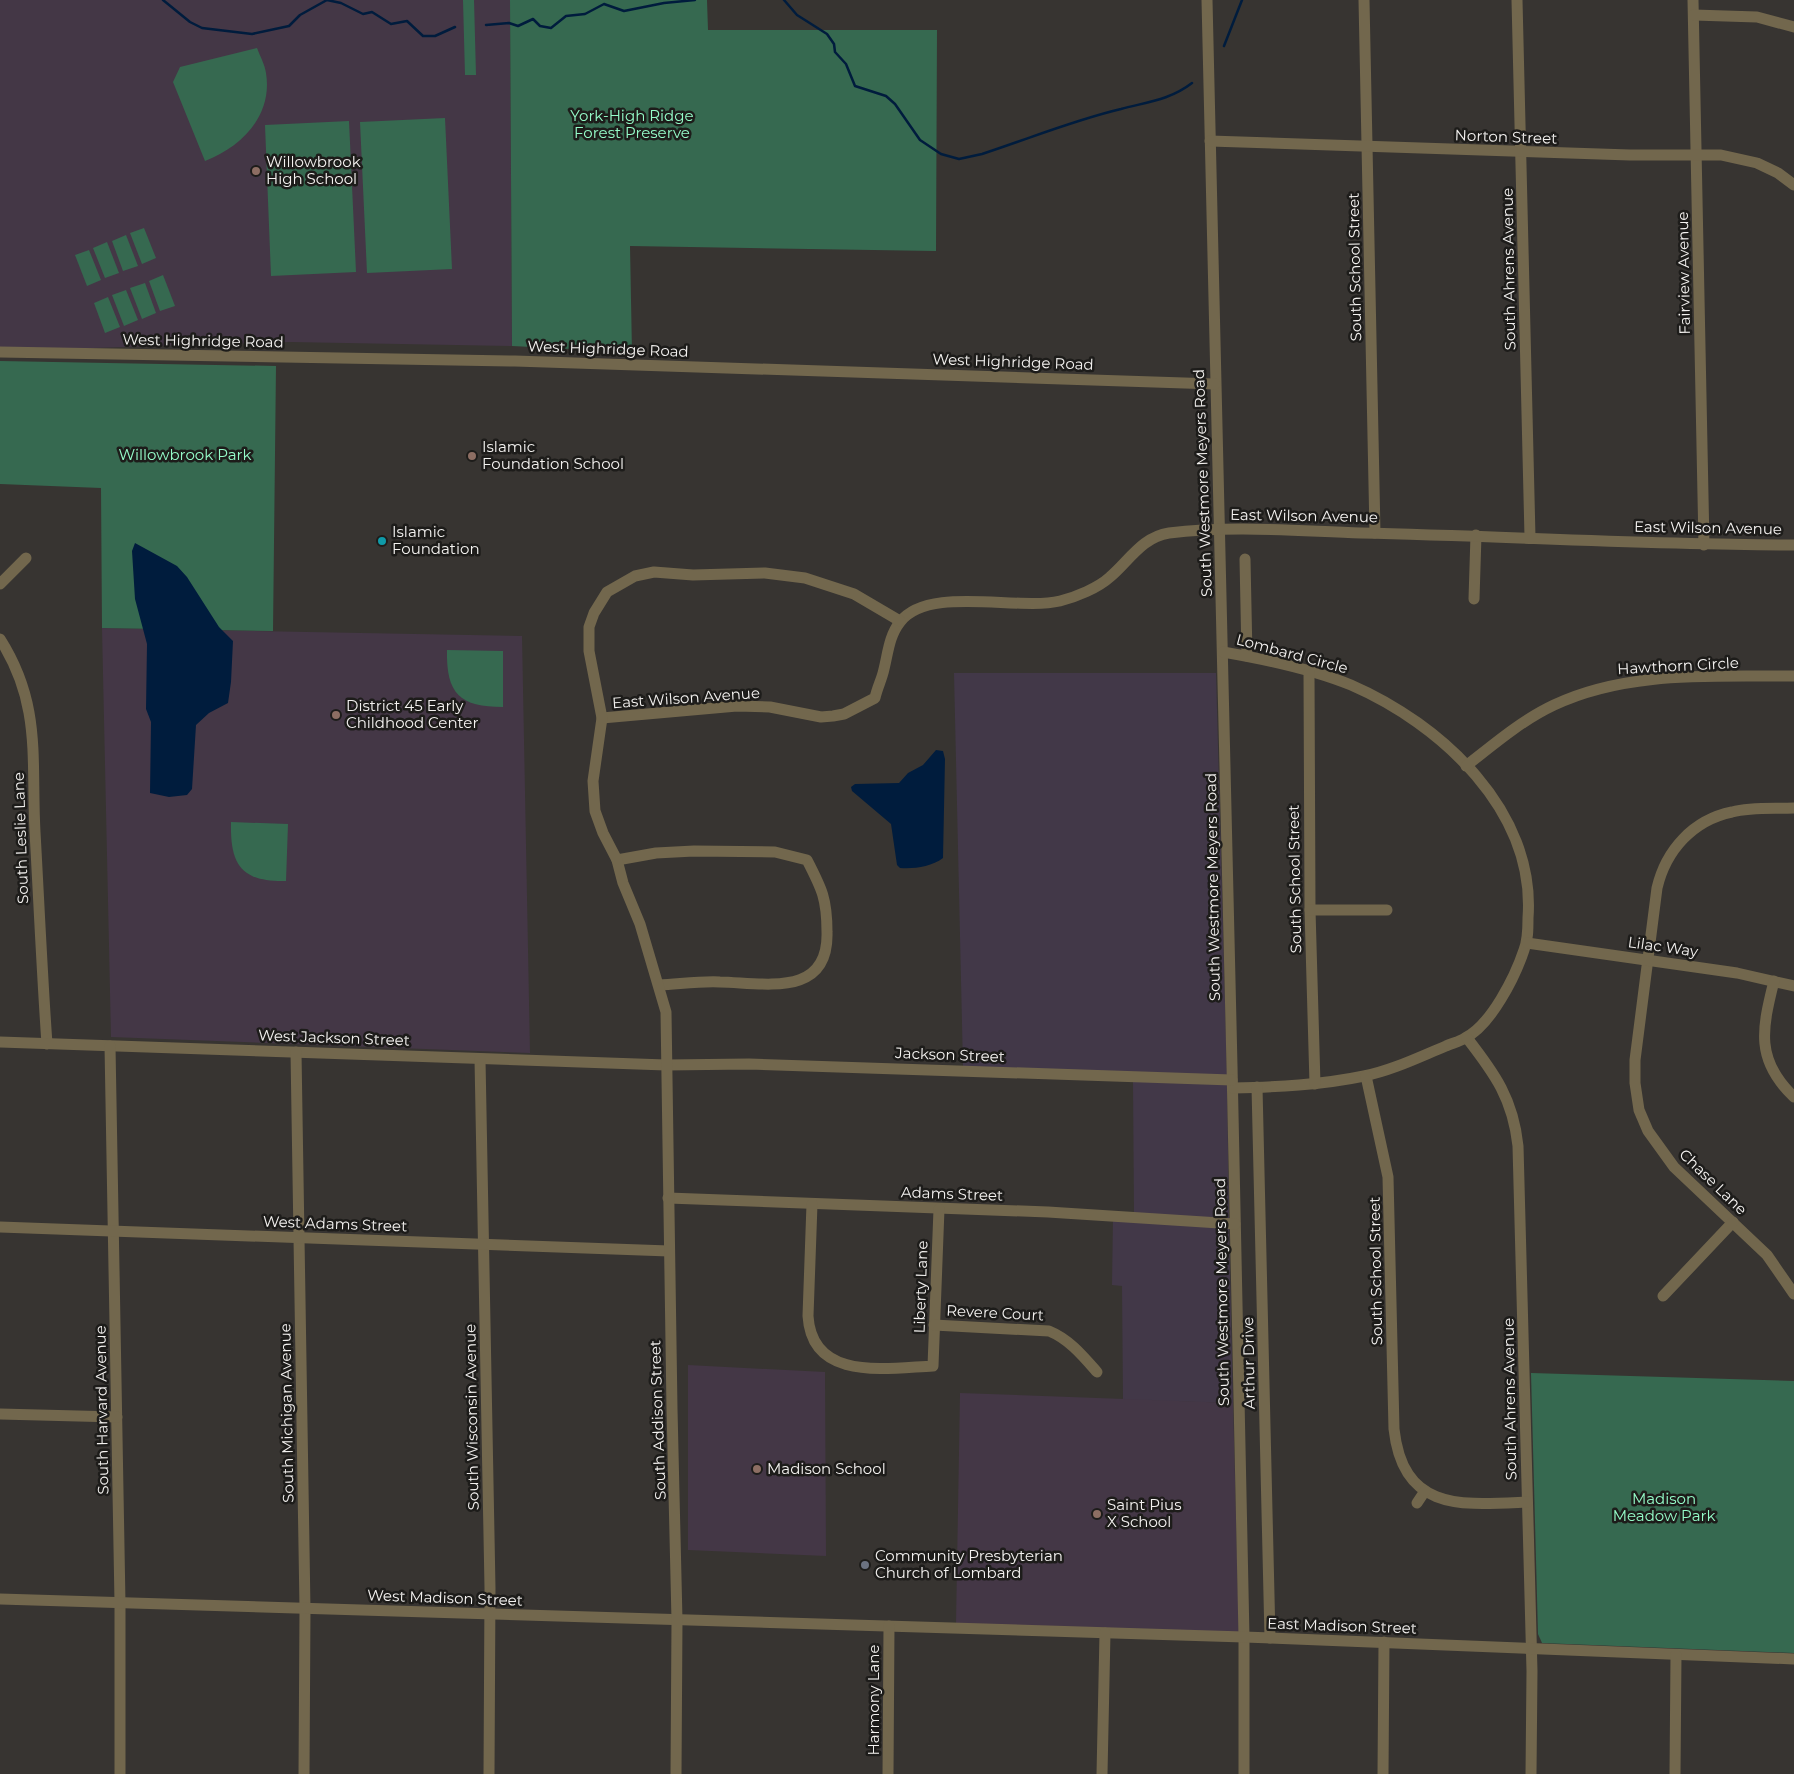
<svg xmlns="http://www.w3.org/2000/svg" width="1794" height="1774" font-family="Montserrat,sans-serif">
  <style>
    .commercial { fill: #423848 }
    .education { fill: #443746 }
    .green { fill: #366950 }
    .water { fill: #001c3d }
    .lines { fill: none; stroke-linecap: round; stroke-linejoin: round }
    .stream { stroke: #001c3d; stroke-width: 2.5 }
    .minor { stroke: #72674d; stroke-width: 11 }
    .education-dot { fill: #8d6e63; stroke: #1d1c1a; stroke-width: 2 }
    .culture-dot { fill: #0f9aa8; stroke: #1d1c1a; stroke-width: 2 }
    .worship-dot { fill: #6b7280; stroke: #1d1c1a; stroke-width: 2 }
    .labels { text-anchor: middle; stroke-width: 5; stroke-linejoin: round; paint-order: stroke }
    .park-label { font-size: 15px; fill: #95fcc9; stroke: #1d1c1a }
    .street-label { font-size: 15px; fill: #f4f2f0; stroke: #1d1c1a }
    .poi-label { font-size: 15px; fill: #f4f2f0; stroke: #1d1c1a; text-anchor: start }
  </style>
  <rect width="100%" height="100%" fill="#373431"/>
  <g class="commercial">
    <path d="M954,673h262l11,403 -264,-9z"/>
    <path d="M1133,1080l94,4 2,135 -95,-5z"/>
    <path d="M1113,1217l116,11 4,175 -110,-3 -1,-114 -10,-1z"/>
  </g>
  <g class="education">
    <path d="M0,0h510l2,346 -222,-4 -229,7 -61,-1z"/>
    <path d="M102,628l420,8 8,417 -419,-16z"/>
    <path d="M688,1365l137,7 1,184 -138,-6z"/>
    <path d="M960,1393l273,10 6,229 -283,-7z"/>
  </g>
  <g class="green">
    <path d="M463,0h11l2,75h-11z"/>
    <path d="M510,0h197l1,30h229l-1,221 -306,-5 2,106 -120,-6z"/>
    <path d="M257,48c3,8 8,17 9,25 7,43 -25,74 -61,88l-32,-79 7,-15z"/>
    <path d="M445,118l7,151 -85,4 -7,-151z"/>
    <path d="M349,121l7,151 -85,4 -6,-151z"/>
    <path d="M144,228l12,30 -14,6 -12,-31z"/>
    <path d="M126,235l12,31 -15,5 -11,-30z"/>
    <path d="M107,242l12,31 -14,5 -12,-30z"/>
    <path d="M89,250l12,30 -14,6 -12,-31z"/>
    <path d="M163,275l12,31 -15,5 -11,-30z"/>
    <path d="M145,283l11,30 -14,6 -12,-31z"/>
    <path d="M126,290l12,30 -14,6 -12,-31z"/>
    <path d="M108,297l12,30 -15,6 -11,-30z"/>
    <path d="M0,361l276,5 -3,265 -171,-3 -1,-140 -101,-4z"/>
    <path d="M447,650l56,1v56c-43,0 -57,-13 -56,-57z"/>
    <path d="M231,822l57,2 -2,57c-45,1 -56,-16 -55,-59z"/>
    <path d="M1531,1373l263,8v272l-252,-10 -4,-9z"/>
  </g>
  <g class="water">
    <path d="M135,543l42,23 10,11 32,50 14,14 -2,41 -3,21 -19,10 -13,12 -4,64 -5,6 -18,2 -19,-4 1,-71 -5,-13 1,-65 -12,-45 -3,-48z"/>
    <path d="M936,750l7,1 2,8 -2,99c-12,9 -29,11 -43,10l-3,-3 -6,-41 -39,-33 -1,-4 4,-3 44,-1 9,-10 15,-8z"/>
  </g>
  <g class="lines">
    <g class="stream">
      <path d="M163,0l27,22 12,6 50,6 37,-8 11,-11 27,-15 14,3 22,11 9,-2 19,12 16,-3 16,15h12l20,-9"/>
      <path d="M784,0l13,15 30,19 7,10 1,8 11,12 9,22 31,10 9,8 25,36 21,14 18,5 23,-5c46,-15 92,-34 139,-45 26,-7 49,-9 71,-26"/>
      <path d="M486,25l23,-2 9,3 15,-7 7,7 11,2 15,-12 19,-2 19,-10 20,7 40,-8 31,-3"/>
      <path d="M1224,46l18,-46"/>
    </g>
    <g class="minor">
      <path d="M1207,0l25,1066 12,571v137"/>
      <path d="M1364,0l11,533"/>
      <path d="M1517,0l13,537"/>
      <path d="M1693,0l11,545"/>
      <path d="M1694,15l63,2 37,10"/>
      <path d="M1210,141l420,14h91l36,8 21,10 16,12"/>
      <path d="M0,352l515,9 700,23"/>
      <path d="M1245,559l2,97"/>
      <path d="M0,584l26,-26"/>
      <path d="M1474,599l2,-64"/>
      <path d="M0,639c42,66 31,120 35,193 4,71 7,141 12,212"/>
      <path d="M1223,652c41,7 89,17 128,33 90,39 185,126 177,233 0,11 0,22 -4,32 -9,27 -33,75 -59,88 -6,4 -13,5 -19,8 -27,11 -53,24 -82,30 -43,9 -87,11 -131,12"/>
      <path d="M1309,672l1,238 5,174"/>
      <path d="M602,718l135,-12 33,1 51,10 12,-1 11,-2 31,-16c2,-10 7,-19 9,-29 4,-16 5,-33 16,-47 28,-37 117,-11 160,-21 16,-4 38,-13 50,-24 19,-16 32,-40 59,-44 63,-8 128,-2 192,0 144,3 289,12 433,12"/>
      <path d="M1466,766c28,-22 56,-46 88,-61 74,-35 160,-28 240,-29"/>
      <path d="M1794,808c-20,1 -42,-1 -62,4 -39,8 -66,38 -75,76l-22,172v23l4,27 9,21 26,36 93,88 27,39"/>
      <path d="M617,860l39,-7 38,-2 81,1 32,8c15,29 20,39 20,72 2,66 -62,51 -107,50 -20,-1 -40,2 -61,3"/>
      <path d="M1310,910h77"/>
      <path d="M1527,943l210,30 57,13"/>
      <path d="M1774,981c-12,48 -19,79 20,116"/>
      <path d="M1467,1038c28,36 46,61 51,108l14,525 -1,103"/>
      <path d="M0,1042l666,23 83,-1 483,16"/>
      <path d="M110,1046l10,557v171"/>
      <path d="M296,1052l9,557 -1,165"/>
      <path d="M480,1059l10,529 -1,186"/>
      <path d="M1366,1076l22,101 6,252c9,83 68,76 133,73"/>
      <path d="M1257,1087l13,551"/>
      <path d="M668,1198l380,14 187,12"/>
      <path d="M812,1204l-4,112c4,66 79,52 125,50l6,-157"/>
      <path d="M0,1227l669,24"/>
      <path d="M1663,1296l70,-74"/>
      <path d="M934,1325l115,6c20,8 34,25 48,41"/>
      <path d="M0,1414l117,3"/>
      <path d="M1417,1503l8,-12"/>
      <path d="M0,1599l1244,38 550,22"/>
      <path d="M676,1774l1,-154 -5,-211 -6,-397 -26,-88 -17,-41 -6,-23 -14,-27 -8,-22 -2,-30 9,-63 -13,-67v-24l5,-14 13,-21 28,-16 19,-4 39,3 72,-2 40,5 49,16 46,27"/>
      <path d="M888,1774l1,-148"/>
      <path d="M1102,1774l3,-141"/>
      <path d="M1383,1774l1,-132"/>
      <path d="M1675,1774l1,-119"/>
    </g>
  </g>
  <g class="education-dot">
    <circle cx="256" cy="171" r="5"/>
    <circle cx="472" cy="456" r="5"/>
    <circle cx="336" cy="715" r="5"/>
    <circle cx="757" cy="1469" r="5"/>
    <circle cx="1097" cy="1514" r="5"/>
  </g>
  <circle class="culture-dot" cx="382" cy="541" r="5"/>
  <circle class="worship-dot" cx="865" cy="1565" r="5"/>
  <g class="labels">
    <g class="park-label">
      <text x="632" y="121">York-High Ridge<tspan x="632" dy="17">Forest Preserve</tspan></text>
      <text x="185" y="460">Willowbrook Park</text>
      <text x="1664" y="1504">Madison<tspan x="1664" dy="17">Meadow Park</tspan></text>
    </g>
    <g class="street-label">
      <text transform="translate(1506 137) rotate(2)" y="5">Norton Street</text>
      <text transform="translate(1355 267) rotate(-91)" y="5">South School Street</text>
      <text transform="translate(1509 269) rotate(-91)" y="5">South Ahrens Avenue</text>
      <text transform="translate(1684 273) rotate(-91)" y="5">Fairview Avenue</text>
      <text transform="translate(203 341) rotate(1)" y="5">West Highridge Road</text>
      <text transform="translate(608 349) rotate(2)" y="5">West Highridge Road</text>
      <text transform="translate(1013 362) rotate(2)" y="5">West Highridge Road</text>
      <text transform="translate(1203 483) rotate(-92)" y="5">South Westmore Meyers Road</text>
      <text transform="translate(1304 516) rotate(1)" y="5">East Wilson Avenue</text>
      <text transform="translate(1708 528) rotate(1)" y="5">East Wilson Avenue</text>
      <text transform="translate(1292 654) rotate(15)" y="5">Lombard Circle</text>
      <text transform="translate(1678 666) rotate(-3)" y="5">Hawthorn Circle</text>
      <text transform="translate(686 698) rotate(-4)" y="5">East Wilson Avenue</text>
      <text transform="translate(21 838) rotate(-92)" y="5">South Leslie Lane</text>
      <text transform="translate(1295 879) rotate(-91)" y="5">South School Street</text>
      <text transform="translate(1213 887) rotate(-91)" y="5">South Westmore Meyers Road</text>
      <text transform="translate(1663 947) rotate(8)" y="5">Lilac Way</text>
      <text transform="translate(334 1038) rotate(2)" y="5">West Jackson Street</text>
      <text transform="translate(950 1055) rotate(2)" y="5">Jackson Street</text>
      <text transform="translate(1713 1182) rotate(44)" y="5">Chase Lane</text>
      <text transform="translate(952 1194) rotate(2)" y="5">Adams Street</text>
      <text transform="translate(335 1224) rotate(2)" y="5">West Adams Street</text>
      <text transform="translate(1376 1271) rotate(-91)" y="5">South School Street</text>
      <text transform="translate(921 1287) rotate(-88)" y="5">Liberty Lane</text>
      <text transform="translate(1222 1292) rotate(-91)" y="5">South Westmore Meyers Road</text>
      <text transform="translate(995 1313) rotate(3)" y="5">Revere Court</text>
      <text transform="translate(1249 1363) rotate(-91)" y="5">Arthur Drive</text>
      <text transform="translate(1510 1399) rotate(-91)" y="5">South Ahrens Avenue</text>
      <text transform="translate(102 1410) rotate(-91)" y="5">South Harvard Avenue</text>
      <text transform="translate(287 1413) rotate(-91)" y="5">South Michigan Avenue</text>
      <text transform="translate(472 1417) rotate(-91)" y="5">South Wisconsin Avenue</text>
      <text transform="translate(658 1420) rotate(-92)" y="5">South Addison Street</text>
      <text transform="translate(445 1598) rotate(2)" y="5">West Madison Street</text>
      <text transform="translate(1342 1626) rotate(2)" y="5">East Madison Street</text>
      <text transform="translate(874 1700) rotate(-90)" y="5">Harmony Lane</text>
    </g>
    <g class="poi-label">
      <text x="266" y="167">Willowbrook<tspan x="266" dy="17">High School</tspan></text>
      <text x="482" y="452">Islamic<tspan x="482" dy="17">Foundation School</tspan></text>
      <text x="392" y="537">Islamic<tspan x="392" dy="17">Foundation</tspan></text>
      <text x="346" y="711">District 45 Early<tspan x="346" dy="17">Childhood Center</tspan></text>
      <text x="767" y="1474">Madison School</text>
      <text x="1107" y="1510">Saint Pius<tspan x="1107" dy="17">X School</tspan></text>
      <text x="875" y="1561">Community Presbyterian<tspan x="875" dy="17">Church of Lombard</tspan></text>
    </g>
  </g>
</svg>
